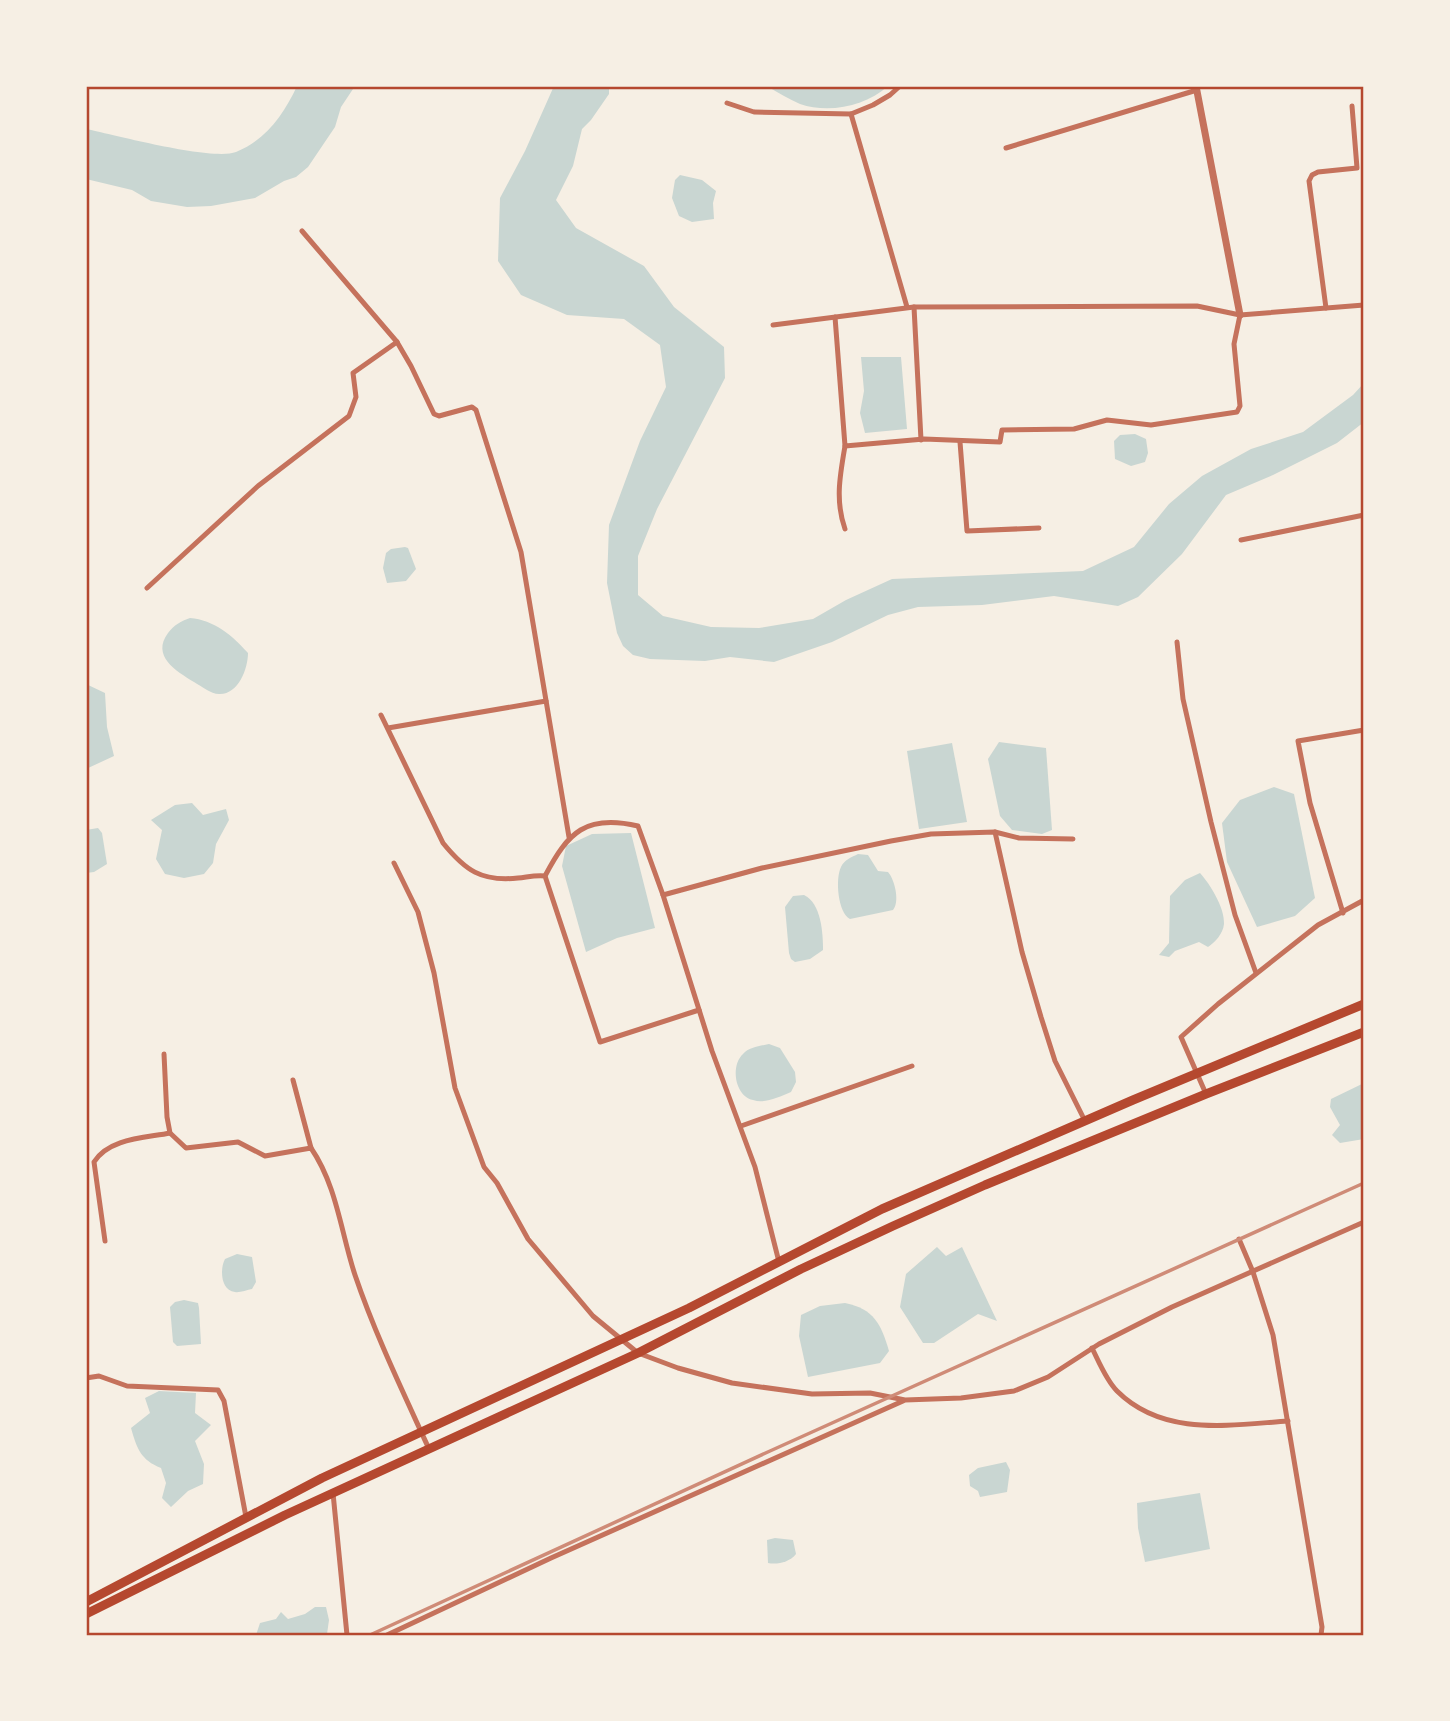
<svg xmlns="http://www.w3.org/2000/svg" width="1450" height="1721" font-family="Signika,sans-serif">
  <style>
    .water { fill: #c9d6d2 }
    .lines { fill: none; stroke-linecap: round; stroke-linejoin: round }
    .minor { stroke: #c5725c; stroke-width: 5 }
    .tertiary { stroke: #c5725c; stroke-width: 7 }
    .trunk { stroke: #b5482f; stroke-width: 9 }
    .rail { stroke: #cf8b77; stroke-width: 3.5 }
    .neatline { fill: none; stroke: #b5482f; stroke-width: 2.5 }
  </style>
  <rect width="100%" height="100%" fill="#f6efe4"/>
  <g class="water">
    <path d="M297,86h58l-14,21 -6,20 -27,40 -12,10 -12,4 -29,17 -44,8 -24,1 -36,-6 -19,-11 -46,-11v-50c29,6 126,32 150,23 30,-12 48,-38 61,-66z"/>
    <path d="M554,86h55v8l-18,26 -9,9 -9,37 -17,34 20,28 68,38 30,41 50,40 1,31 -68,131 -19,47v39l25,21 48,11 48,1 54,-9 33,-19 46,-21 191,-8 51,-24 35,-43 33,-28 49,-27 52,-17 50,-37 11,-12v39l-27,21 -64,32 -47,20 -44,59 -44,43 -20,9 -64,-10 -72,9 -64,2 -30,8 -56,27 -58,20 -44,-5 -25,4 -55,-2 -17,-4 -10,-9 -6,-13 -10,-50 2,-58 31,-84 26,-54 -6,-42 -36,-26 -57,-4 -46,-20 -23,-34 2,-63 25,-47z"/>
    <path d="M767,86h121c-22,20 -59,28 -88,18 -11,-5 -23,-12 -33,-18z"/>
    <path d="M680,175l22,5 14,11 -3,12 1,16 -22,3 -13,-6 -7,-18 3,-18z"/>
    <path d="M861,357h40l6,72 -42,4 -5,-20 4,-22z"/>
    <path d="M1135,434l11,5 2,14 -3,9 -14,4 -16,-7 -1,-18 6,-6z"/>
    <path d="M405,547l3,1 8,21 -10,12 -19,2 -4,-15 3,-15 5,-4z"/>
    <path d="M190,618c24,2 42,17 58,35 0,16 -10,42 -29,41 -8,0 -18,-8 -25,-12 -18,-11 -43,-26 -26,-49 6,-8 13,-12 22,-15z"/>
    <path d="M86,684l19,9 2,34 7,29 -28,13z"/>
    <path d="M999,742l47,6 6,82 -10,4 -30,-4 -12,-14 -12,-57z"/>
    <path d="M952,743l15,79 -48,7 -12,-78z"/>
    <path d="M1274,787l20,7 21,104 -20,18 -38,11 -30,-65 -5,-39 18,-23z"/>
    <path d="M192,803l11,12 23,-6 3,11 -13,24 -3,19 -9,11 -20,4 -19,-4 -9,-15 6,-29 -11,-10 24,-15z"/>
    <path d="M98,828l4,5 5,31 -13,8 -8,1v-43z"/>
    <path d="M631,833l24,95 -38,10 -31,14 -24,-86 4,-20 26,-12z"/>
    <path d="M858,854l10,1 10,16 10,1c7,8 12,30 5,38l-43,9c-12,-6 -15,-40 -9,-52 3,-7 11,-10 17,-13z"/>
    <path d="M1200,873c10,11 25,35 24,51 -1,10 -9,18 -16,23l-9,-5 -24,9 -6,6 -10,-2 10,-12 1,-47 15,-16z"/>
    <path d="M804,895c17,8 19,37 19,55l-13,9 -15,3 -4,-3 -2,-6 -4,-46 8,-11z"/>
    <path d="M769,1044l11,4 15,24 1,10 -5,10c-12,5 -26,12 -38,8 -18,-4 -23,-34 -10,-46 6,-7 17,-8 26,-10z"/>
    <path d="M1364,1083v56l-24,4 -8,-8 8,-10 -10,-18 1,-8z"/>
    <path d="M937,1247l9,9 16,-9 35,74 -19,-7 -44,29h-11l-23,-36 6,-33z"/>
    <path d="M237,1254l15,3 4,25 -4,7c-5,1 -13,4 -17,3 -15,-2 -15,-24 -10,-33z"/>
    <path d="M184,1300l14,3 1,5 2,36 -24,2 -4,-4 -3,-35 5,-5z"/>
    <path d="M845,1303c29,6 36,21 44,48l-9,12 -72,14 -9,-41 2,-21 19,-9z"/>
    <path d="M159,1391l37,2 -1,20 16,12 -16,16 9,23 -1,20 -15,7 -17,16 -9,-9 4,-15 -5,-15c-20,-8 -24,-19 -30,-40l19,-15 -5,-15z"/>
    <path d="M1006,1462l4,8 -3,22 -27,5 -2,-6 -8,-5 -1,-11 9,-7z"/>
    <path d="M1200,1493l10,56 -65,13 -7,-34 -1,-25z"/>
    <path d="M775,1538l18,2 3,14c-6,8 -19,11 -28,9l-1,-23z"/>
    <path d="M315,1607h11l3,13 -2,14 -3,1h-68l4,-12 16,-4 5,-7 7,7 17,-5z"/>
  </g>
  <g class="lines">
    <g class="minor">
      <path d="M727,103l27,9 97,2 22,-9 17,-10 10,-9"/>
      <path d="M851,114l56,193"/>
      <path d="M1006,148l191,-58"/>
      <path d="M302,231l95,111 14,24 23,48 5,2 33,-9 4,3 45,142 48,285"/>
      <path d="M914,307l7,133"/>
      <path d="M1326,308l-17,-127 3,-6 6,-3 39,-4 -5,-62"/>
      <path d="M835,317l10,129 79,-7 76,3 2,-12 72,-1 33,-9 44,5 86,-13 3,-6 -6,-62 6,-29"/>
      <path d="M773,325l141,-18 283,-1 43,9 124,-10"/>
      <path d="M960,442l7,89 72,-3"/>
      <path d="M845,446c-5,29 -10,55 0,83"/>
      <path d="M1241,540l123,-25"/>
      <path d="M147,588l111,-102 91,-70 7,-19 -3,-24 44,-31"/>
      <path d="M1177,642l6,57 28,123 24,93 21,58"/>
      <path d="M381,715l62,128c22,27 38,39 75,35 10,-1 17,-3 27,-2l55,166 99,-32"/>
      <path d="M388,728l158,-27"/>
      <path d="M995,832l24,6 54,1"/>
      <path d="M394,863l24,49 16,61 21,115 29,79 13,16 31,56 65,77 45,37 40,15 54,15 80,11 58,-1 35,7 56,-2 53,-7 34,-14 51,-33 73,-37 192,-85"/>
      <path d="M545,876c23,-44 41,-62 93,-50l25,69 99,-27 129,-27 40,-7 64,-2 27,120 19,65 14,44 30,60"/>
      <path d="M663,895l49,156 43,116 24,95"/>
      <path d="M1343,913l-33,-110 -12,-62 66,-11"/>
      <path d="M164,1054l3,63 3,16 16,15 52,-6 27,14 46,-8c26,38 30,85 44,127 20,59 48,117 74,174"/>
      <path d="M293,1080l18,68"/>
      <path d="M1206,1094l-25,-57 37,-33 100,-79 46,-25"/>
      <path d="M741,1126l171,-60"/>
      <path d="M1239,1239l14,33 20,63 49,292 -1,8"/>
      <path d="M105,1241l-11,-79c15,-24 51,-24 76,-29"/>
      <path d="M1092,1348c7,14 14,32 25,43 46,46 112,34 171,30"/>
      <path d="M86,1378l13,-2 28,10 91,4 6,11 22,116"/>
      <path d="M333,1493l14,142"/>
      <path d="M387,1635l164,-77 352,-157"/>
    </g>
    <path class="tertiary" d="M1196,86l44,229"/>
    <g class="trunk">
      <path d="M86,1602l236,-124 367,-170 193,-99 251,-109 231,-96"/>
      <path d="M86,1614l199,-99 353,-162 163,-84 92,-43 92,-41 221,-91 158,-62"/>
    </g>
    <path class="rail" d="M370,1635l400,-184 594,-268"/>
  </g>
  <rect width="1450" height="1721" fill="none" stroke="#f6efe4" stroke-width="175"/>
  <rect x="88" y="88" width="1274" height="1546" class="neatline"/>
</svg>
